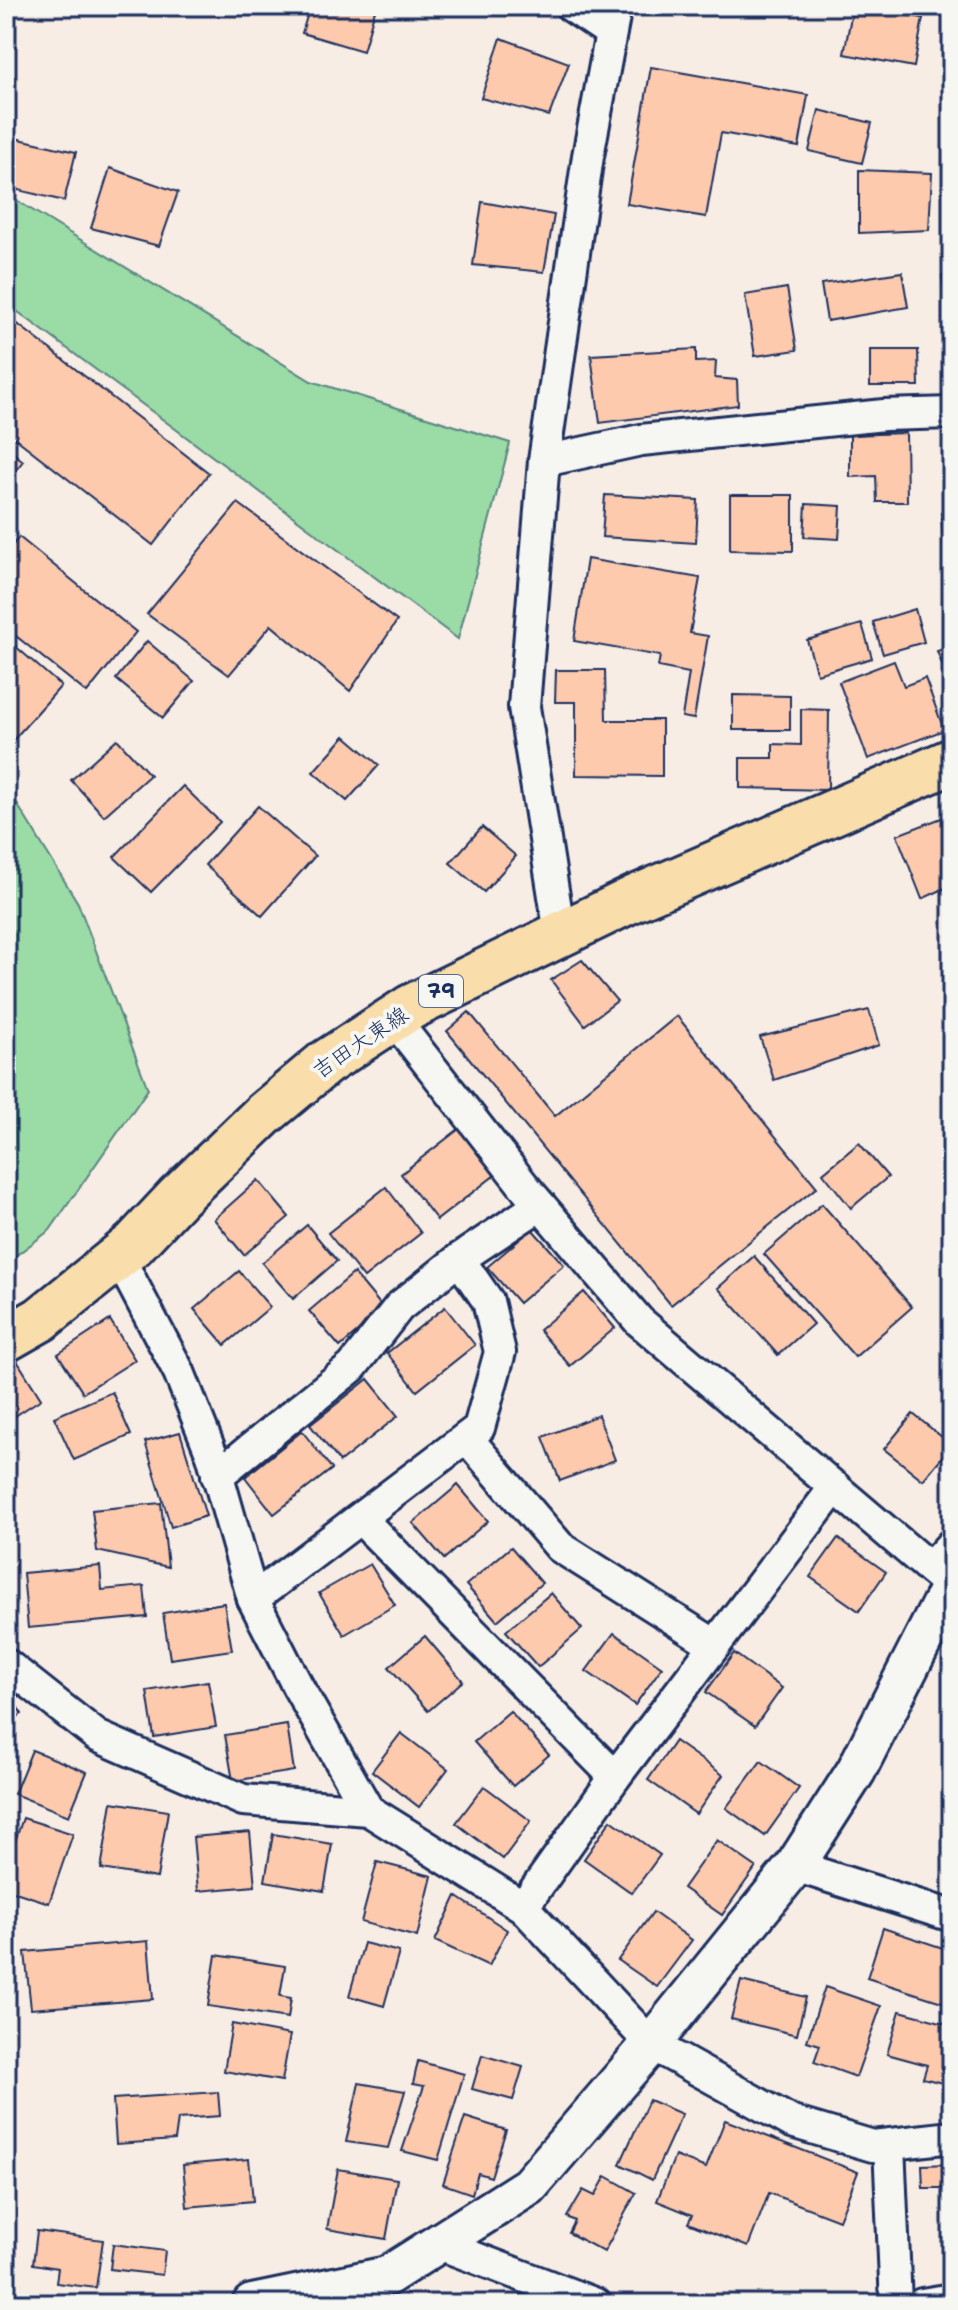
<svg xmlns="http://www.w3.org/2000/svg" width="958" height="2310" font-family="'Shantell Sans','Klee One',sans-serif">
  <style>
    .green { fill: #9adba6; stroke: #5a8582; stroke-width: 2 }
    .building { fill: #fdcaad; stroke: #1b2f5e; stroke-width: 2 }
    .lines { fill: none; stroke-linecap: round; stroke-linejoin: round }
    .minor-casing { stroke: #1b2f5e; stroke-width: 36 }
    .tertiary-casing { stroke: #1b2f5e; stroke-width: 44 }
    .primary-casing { stroke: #1b2f5e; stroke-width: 50 }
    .minor { stroke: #f6f6f2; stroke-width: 30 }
    .tertiary { stroke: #f6f6f2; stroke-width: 38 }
    .primary { stroke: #f9deab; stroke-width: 44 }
    .labels { text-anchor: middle; stroke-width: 8; stroke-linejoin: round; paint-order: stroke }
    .shield { fill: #f6f6f2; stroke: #5d6b8a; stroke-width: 2 }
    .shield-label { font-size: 20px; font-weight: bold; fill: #1b2f5e }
    .street-label { font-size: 22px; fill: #1b2f5e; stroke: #f6f6f2 }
  </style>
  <rect width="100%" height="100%" fill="#f7ede4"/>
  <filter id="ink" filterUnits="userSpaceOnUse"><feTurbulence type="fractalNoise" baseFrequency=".0125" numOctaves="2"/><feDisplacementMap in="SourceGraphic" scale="16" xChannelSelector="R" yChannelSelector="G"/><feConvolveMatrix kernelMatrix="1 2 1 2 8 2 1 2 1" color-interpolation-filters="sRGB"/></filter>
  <g filter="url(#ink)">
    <g class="green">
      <path d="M6,194l305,187 199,62 -52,196 -452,-336z"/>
      <path d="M6,786l72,117 70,186 -98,141 -44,33z"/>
    </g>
    <g class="building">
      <path d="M310,6h51l14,4 -12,41 -61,-18z"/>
      <path d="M853,6l70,12 -9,49 -70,-13z"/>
      <path d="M501,38l68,25 -20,53 -68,-18z"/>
      <path d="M651,67l157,28 -9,52 -78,-14 -15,84 -79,-13z"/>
      <path d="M819,110l53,13 -10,40 -53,-12z"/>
      <path d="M6,136l70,16 -12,49 -58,-14z"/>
      <path d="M110,168l68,24 -19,54 -68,-18z"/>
      <path d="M859,170l73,3 -3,57 -70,3z"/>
      <path d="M482,202l72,13 -10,57 -71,-7z"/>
      <path d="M902,272l6,35 -81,14 -6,-37z"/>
      <path d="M952,275v48h-2l-8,-47z"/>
      <path d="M787,288l10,62 -42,6 -10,-61z"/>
      <path d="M6,315l203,158 -56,72 -147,-114z"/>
      <path d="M696,349v13l20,-1 -1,17 22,2 1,25 -138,18 -9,-68z"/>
      <path d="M870,350h48l1,36h-49z"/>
      <path d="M906,433l1,69h-30l-1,-26 -26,1v-42z"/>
      <path d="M6,447l17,14 -17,22z"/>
      <path d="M605,495l93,5 -2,43 -94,-6z"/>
      <path d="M730,495h63v56l-63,-1z"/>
      <path d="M238,503l159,118 -47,70 -79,-66 -42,50 -82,-61z"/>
      <path d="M806,504l35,2 -2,33 -35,-2z"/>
      <path d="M952,512v51h-7l-4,-50z"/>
      <path d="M19,537l117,95 -49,61 -81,-65v-75z"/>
      <path d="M587,559l113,19 -10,55 18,3 -14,83 -12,-2 7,-44 -31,-6 2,-11 -86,-15z"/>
      <path d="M915,609l9,33 -41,12 -10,-32z"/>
      <path d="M862,624l10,34 -55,16 -10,-34z"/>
      <path d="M6,638l55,48 -54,61 -1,-1z"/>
      <path d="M147,641l47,40 -31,37 -47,-39z"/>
      <path d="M952,646v44l-15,-39z"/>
      <path d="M894,661l10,25 21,-8 19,52 -76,29 -29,-77z"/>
      <path d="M556,670h49l1,50h56v56l-86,-1v-73h-21z"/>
      <path d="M733,695l57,1v34h-57z"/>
      <path d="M801,709l28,1 -1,80 -88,-2v-30h33v-14l28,1z"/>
      <path d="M345,736l34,29 -32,36 -34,-29z"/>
      <path d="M117,739l33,36 -46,41 -33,-36z"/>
      <path d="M183,786l37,36 -69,70 -37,-35z"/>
      <path d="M258,806l57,50 -53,60 -57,-51z"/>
      <path d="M952,814v71l-30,14 -25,-64z"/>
      <path d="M482,827l34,29 -32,36 -34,-29z"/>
      <path d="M582,960l35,41 -32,24 -34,-45z"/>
      <path d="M869,1010l10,35 -105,35 -14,-43z"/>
      <path d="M469,1012l86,104 122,-100 140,171 -146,118 -224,-274z"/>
      <path d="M459,1129l36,46 -58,45 -36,-46z"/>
      <path d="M859,1143l29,34 -37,31 -28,-35z"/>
      <path d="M258,1180l31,37 -45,38 -30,-36z"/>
      <path d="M386,1187l35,46 -57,45 -36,-45z"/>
      <path d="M822,1204l90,103 -57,50 -91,-103z"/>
      <path d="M307,1225l30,36 -44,38 -31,-36z"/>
      <path d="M532,1229l32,36 -45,38 -32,-36z"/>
      <path d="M754,1256l59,68 -35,31 -60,-67z"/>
      <path d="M239,1271l31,36 -45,38 -31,-36z"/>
      <path d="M354,1273l30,36 -44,38 -31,-36z"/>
      <path d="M584,1292l31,36 -45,38 -31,-36z"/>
      <path d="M445,1307l30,38 -58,46 -30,-38z"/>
      <path d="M110,1320l25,40 -52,33 -25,-39z"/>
      <path d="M16,1359l25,40 -35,23v-56z"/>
      <path d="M368,1379l30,37 -58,46 -30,-37z"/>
      <path d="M112,1392l19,43 -57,25 -20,-43z"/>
      <path d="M913,1414l39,31 -29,35 -39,-31z"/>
      <path d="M598,1415l17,45 -55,21 -17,-44z"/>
      <path d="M302,1431l30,38 -58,45 -29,-37z"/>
      <path d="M180,1432l26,84 -35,11 -26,-85z"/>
      <path d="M458,1485l30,36 -44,38 -31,-36z"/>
      <path d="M161,1503l7,64 -71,-16 -5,-41z"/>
      <path d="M838,1538l48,34 -27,39 -49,-34z"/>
      <path d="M511,1547l31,36 -45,38 -31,-36z"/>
      <path d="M370,1564l25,41 -51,30 -25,-42z"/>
      <path d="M100,1566l2,24 42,-4 3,31 -119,11 -5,-55z"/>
      <path d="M551,1593l31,36 -44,38 -32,-36z"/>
      <path d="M224,1603l8,47 -62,9 -7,-46z"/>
      <path d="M614,1633l48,34 -27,38 -49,-34z"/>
      <path d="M425,1636l38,45 -35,30 -39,-44z"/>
      <path d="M734,1653l48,35 -27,38 -49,-34z"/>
      <path d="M208,1681l8,46 -62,10 -7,-46z"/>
      <path d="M6,1690l16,24 -16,10z"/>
      <path d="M510,1711l39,44 -36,31 -39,-44z"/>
      <path d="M287,1725l7,46 -61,10 -8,-46z"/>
      <path d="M401,1733l47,36 -29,38 -47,-36z"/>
      <path d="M675,1741l48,34 -27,39 -48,-34z"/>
      <path d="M32,1750l55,22 -18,44 -55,-22z"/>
      <path d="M761,1761l38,27 -34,48 -39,-28z"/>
      <path d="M484,1786l47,35 -28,38 -47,-36z"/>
      <path d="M112,1802l56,9 -11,67 -56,-9z"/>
      <path d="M23,1818l50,16 -24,69 -43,-14v-21z"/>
      <path d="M611,1820l49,35 -28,38 -48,-34z"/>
      <path d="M250,1832l5,54 -57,5 -5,-54z"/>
      <path d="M273,1834l59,10 -8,47 -59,-10z"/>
      <path d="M717,1840l39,27 -34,48 -39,-27z"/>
      <path d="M377,1862l55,14 -15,61 -56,-15z"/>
      <path d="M456,1896l51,34 -18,36 -54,-25z"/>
      <path d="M653,1912l39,28 -35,47 -39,-27z"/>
      <path d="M883,1928l69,23v28l-7,24 -78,-25z"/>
      <path d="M148,1941l5,58 -122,10 -6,-57z"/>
      <path d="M364,1943l35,9 -15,54 -35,-10z"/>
      <path d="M216,1955l69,11 -5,30 11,2 -3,20 -80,-12z"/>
      <path d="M741,1981l65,16 -9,38 -66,-16z"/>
      <path d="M825,1987l56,19 -25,71 -42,-15 6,-17 -13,-4z"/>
      <path d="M900,2011l52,14v40l-6,19 -23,-6 4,-13 -40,-11z"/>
      <path d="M232,2024l58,11 -8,46 -58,-10z"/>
      <path d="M482,2055l41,12 -10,33 -41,-11z"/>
      <path d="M418,2061l46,13 -26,86 -36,-9 22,-65 -11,-2z"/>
      <path d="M359,2083l46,8 -17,57 -42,-6z"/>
      <path d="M218,2092l2,24 -42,3 -3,21 -59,4 -3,-45z"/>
      <path d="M649,2100l33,14 -30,66 -32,-16z"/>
      <path d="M465,2117l41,13 -15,47 -13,-4 -6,21 -29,-10z"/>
      <path d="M725,2120l133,52 -19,48 -70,-27 -21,54 -60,-24 4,-8 -35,-14 18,-45 31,12z"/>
      <path d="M249,2159l4,42 -66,6 -4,-42z"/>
      <path d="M952,2164v24h-29l-1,-23z"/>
      <path d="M338,2169l59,10 -11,60 -59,-10z"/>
      <path d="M606,2176l30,17 -32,59 -35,-19 6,-12 -8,-4 16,-27 12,6z"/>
      <path d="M37,2231l66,9 -7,48 -40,-5 2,-15 -25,-4z"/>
      <path d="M113,2244l52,7 -3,24 -52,-6z"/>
    </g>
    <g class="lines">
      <g class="minor-casing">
        <g id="minor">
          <path d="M571,6l39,26"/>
          <path d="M544,461l97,-21 243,-25 68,-2"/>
          <path d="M560,934l-36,-227 20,-246 44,-305 28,-150"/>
          <path d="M393,1018l131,168 115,135 313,266"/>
          <path d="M118,1256l61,116 33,83 41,144 44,86 71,125"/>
          <path d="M467,1438l93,109 155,98"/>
          <path d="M217,1476l135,-109 47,-60 60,-48"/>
          <path d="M361,1519l254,258"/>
          <path d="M930,1568l22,-24"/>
          <path d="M253,1599l226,-171 21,-76 -12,-51 -29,-42 81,-54"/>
          <path d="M6,1664l91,72 146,64 125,10 155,97 128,137 141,78 81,24 79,-9"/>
          <path d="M795,1866l157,50"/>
          <path d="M523,1907l92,-130 220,-290"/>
          <path d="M889,2145l7,159"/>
          <path d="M439,2244l157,60"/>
          <path d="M922,2304l30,-5"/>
        </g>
      </g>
      <g class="tertiary-casing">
        <path id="tertiary" d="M252,2304l135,-28 142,-90 122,-142 144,-178 61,-95 95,-186"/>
      </g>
      <g class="primary-casing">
        <path id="primary" d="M6,1339l35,-20 93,-75 44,-47 86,-83 61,-51 86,-56 222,-108 319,-138"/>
      </g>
      <use href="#minor" class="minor"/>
      <use href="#tertiary" class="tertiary"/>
      <use href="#primary" class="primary"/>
    </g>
  </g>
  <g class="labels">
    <rect class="shield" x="419" y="975" width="44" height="32" rx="6"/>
    <g class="shield-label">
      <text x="441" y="998">79</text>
    </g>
    <g class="street-label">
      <text transform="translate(360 1042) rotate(-34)" y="8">吉田大東線</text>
    </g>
  </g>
  <rect width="958" height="2310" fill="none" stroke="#f6f6f2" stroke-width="32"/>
  <rect x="16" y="16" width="926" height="2278" fill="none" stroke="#1b2f5e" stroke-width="3" filter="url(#ink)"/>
</svg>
